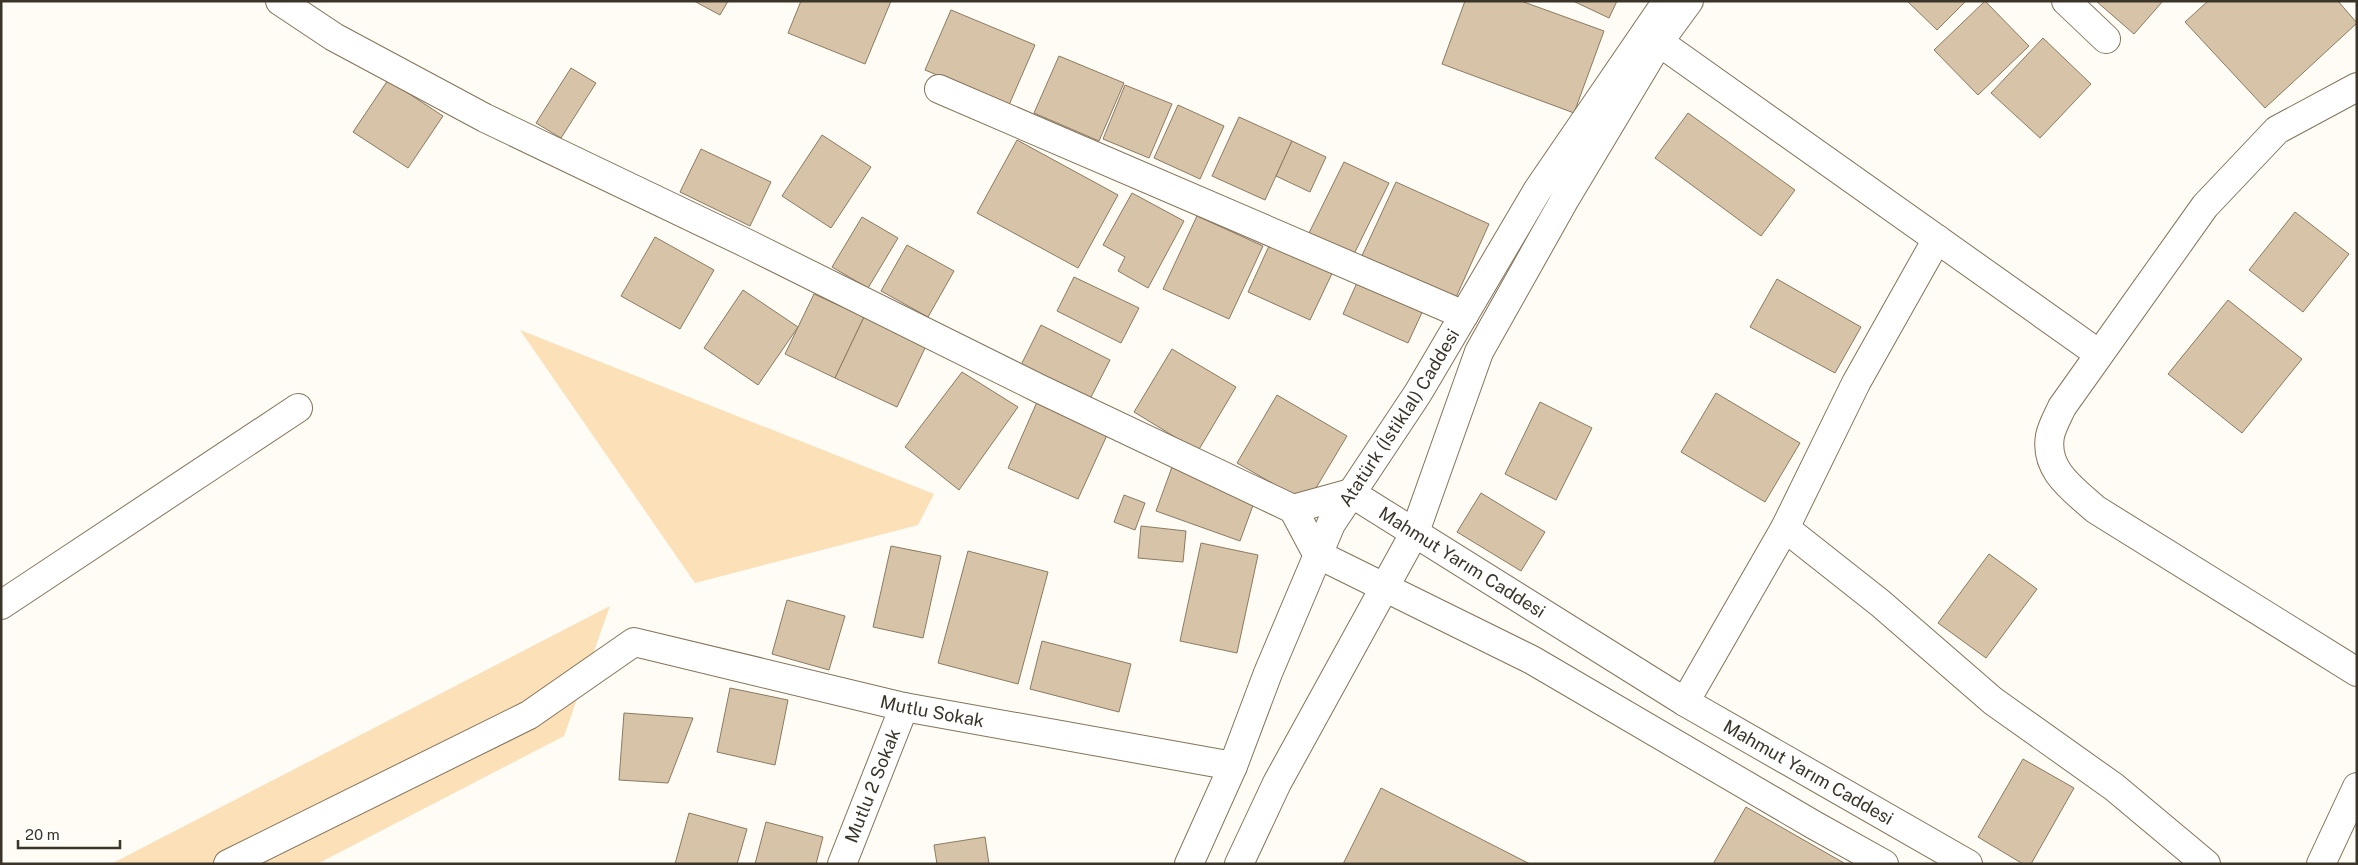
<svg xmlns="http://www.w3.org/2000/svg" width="2358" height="865" font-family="'Public Sans',sans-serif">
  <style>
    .green { fill: #fbe0b8 }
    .building { fill: #d7c4a8; stroke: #8b7a60 }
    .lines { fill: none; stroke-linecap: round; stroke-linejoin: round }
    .minor-casing { stroke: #84735a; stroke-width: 30 }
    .tertiary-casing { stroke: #84735a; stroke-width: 30 }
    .minor { stroke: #fff; stroke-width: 28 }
    .tertiary { stroke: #fff; stroke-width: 28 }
    .labels { text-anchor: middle; stroke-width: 4.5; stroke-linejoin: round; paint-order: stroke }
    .street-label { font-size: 18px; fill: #3b3429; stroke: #fff }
  </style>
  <rect width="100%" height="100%" fill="#fffbf5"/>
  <g class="green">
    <path d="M520,330l414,164 -16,31 -223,58z"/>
    <path d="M610,606l-46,130 -247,128h-206z"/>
  </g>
  <g class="building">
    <path d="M694,1h34l-8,14z"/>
    <path d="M801,1h90l-26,63 -77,-31z"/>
    <path d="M1465,1h56l83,30 -30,82 -132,-49z"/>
    <path d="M1573,1h44l-8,17z"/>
    <path d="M1907,1h59l-29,29z"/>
    <path d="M1985,1l44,45 -51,49 -44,-45z"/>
    <path d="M2096,1h67l-29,33z"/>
    <path d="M2208,1h130l19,22 -92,85 -80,-86z"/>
    <path d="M951,10l84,35 -26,60 -84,-35z"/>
    <path d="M2043,38l48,46 -51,54 -49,-45z"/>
    <path d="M1059,56l65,27 -25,58 -65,-28z"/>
    <path d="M571,68l25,15 -35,55 -25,-15z"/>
    <path d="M388,80l55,36 -35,52 -55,-36z"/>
    <path d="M1125,85l47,19 -23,54 -46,-19z"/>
    <path d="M1178,105l46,21 -24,53 -46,-21z"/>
    <path d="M1688,113l107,77 -34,46 -106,-78z"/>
    <path d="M1239,117l53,24 -27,59 -53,-24z"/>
    <path d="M822,135l49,32 -40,61 -49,-32z"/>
    <path d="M1017,140l101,55 -40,73 -101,-55z"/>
    <path d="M1292,141l34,16 -16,35 -34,-16z"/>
    <path d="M701,149l70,33 -21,44 -70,-34z"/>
    <path d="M1344,162l45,21 -35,71 -45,-21z"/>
    <path d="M1396,182l93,42 -36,80 -94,-42z"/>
    <path d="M1132,193l52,28 -36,67 -30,-17 7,-14 -22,-12z"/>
    <path d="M2295,212l54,42 -46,58 -54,-42z"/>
    <path d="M1197,216l66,30 -34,73 -66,-30z"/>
    <path d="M862,217l36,21 -30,50 -36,-21z"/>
    <path d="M1274,235l63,28 -27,57 -62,-28z"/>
    <path d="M655,237l59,33 -34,59 -59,-33z"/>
    <path d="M907,245l47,26 -26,46 -47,-26z"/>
    <path d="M1360,276l65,30 -17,37 -65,-29z"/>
    <path d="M1074,277l65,31 -18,35 -64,-32z"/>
    <path d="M1777,279l84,48 -26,46 -85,-46z"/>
    <path d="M743,290l55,37 -40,58 -54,-37z"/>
    <path d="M814,294l50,23 -29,61 -50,-24z"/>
    <path d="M2228,300l74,59 -60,74 -74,-59z"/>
    <path d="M864,317l62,29 -29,61 -62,-29z"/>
    <path d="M1041,325l69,35 -20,39 -69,-34z"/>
    <path d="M1172,349l64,38 -38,64 -64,-39z"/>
    <path d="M962,372l56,35 -59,83 -54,-43z"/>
    <path d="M1716,393l84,50 -35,59 -84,-50z"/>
    <path d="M1277,395l70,41 -40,67 -70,-40z"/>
    <path d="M1037,402l71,31 -30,66 -70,-31z"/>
    <path d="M1540,402l52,26 -36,72 -51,-26z"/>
    <path d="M1172,467l84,30 -16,44 -84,-30z"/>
    <path d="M1481,493l64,39 -24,39 -64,-39z"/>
    <path d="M1124,495l21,8 -10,27 -21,-8z"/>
    <path d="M1141,526l45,5 -3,31 -45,-4z"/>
    <path d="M1201,543l57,12 -21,98 -57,-12z"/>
    <path d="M891,546l50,10 -18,82 -50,-11z"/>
    <path d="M968,551l80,21 -30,112 -80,-21z"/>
    <path d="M1989,554l48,35 -51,69 -48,-35z"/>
    <path d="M787,600l58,16 -16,54 -57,-16z"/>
    <path d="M1042,641l89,23 -12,48 -89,-23z"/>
    <path d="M730,688l58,12 -13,65 -58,-13z"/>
    <path d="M624,713l69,5 -25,65 -49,-3z"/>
    <path d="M2023,759l51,29 -43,76h-8l-45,-27z"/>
    <path d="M1381,788l149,76h-187z"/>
    <path d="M1746,807l98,56v1h-131z"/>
    <path d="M689,813l58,16 -10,35h-62z"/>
    <path d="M766,822l57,15 -7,27h-61z"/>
    <path d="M985,837l4,27h-52l-3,-19z"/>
  </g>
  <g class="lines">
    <g class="minor-casing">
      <g id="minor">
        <path d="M280,1l54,36 151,81 263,126 292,145 253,120"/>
        <path d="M2066,1l40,38"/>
        <path d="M1659,42l440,312"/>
        <path d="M2357,87l-80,43 -72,76 -143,201c-4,9 -10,19 -12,29 -6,34 23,53 45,73l262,163"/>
        <path d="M939,89l525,226"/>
        <path id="s1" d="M1293,509l58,-16 334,209 283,162"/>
        <path d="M1293,509l24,45 215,106 282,165 70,39"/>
        <path d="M1785,528l95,75 113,98 121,86 92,77"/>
        <path d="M1,605l297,-197"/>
        <path d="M1685,702l100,-174 71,-145 81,-144"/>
        <path id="s2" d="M228,864l301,-149 105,-73 270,65 329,59"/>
        <path id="s3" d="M842,864l62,-157"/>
        <path d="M2321,864l36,-77"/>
      </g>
    </g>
    <g class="tertiary-casing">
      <g id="tertiary">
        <path id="s4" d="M1189,864l44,-98 35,-93 63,-149 87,-131 119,-202 130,-190"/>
        <path d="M1239,864l38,-81 138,-251 64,-180 86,-153 94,-157 30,-41"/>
      </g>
    </g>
    <use href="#minor" class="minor"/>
    <use href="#tertiary" class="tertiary"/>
  </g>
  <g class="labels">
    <g class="street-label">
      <text dy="6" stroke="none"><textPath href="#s4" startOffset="495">Atatürk (İstiklal) Caddesi</textPath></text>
      <text dy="6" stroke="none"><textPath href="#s1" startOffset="191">Mahmut Yarım Caddesi</textPath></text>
      <text dy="6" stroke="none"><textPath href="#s2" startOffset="770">Mutlu Sokak</textPath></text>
      <text dy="6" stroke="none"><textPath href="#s1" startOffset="596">Mahmut Yarım Caddesi</textPath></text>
      <text dy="6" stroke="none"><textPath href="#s3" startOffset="84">Mutlu 2 Sokak</textPath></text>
    </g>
  </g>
  <rect width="2358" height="865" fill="none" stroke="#3b3429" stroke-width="5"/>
  <path d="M18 840v8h102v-8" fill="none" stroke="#3b3429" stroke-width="2.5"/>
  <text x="25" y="840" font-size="15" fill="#3b3429" stroke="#ffffff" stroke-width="4" paint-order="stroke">20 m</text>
</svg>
